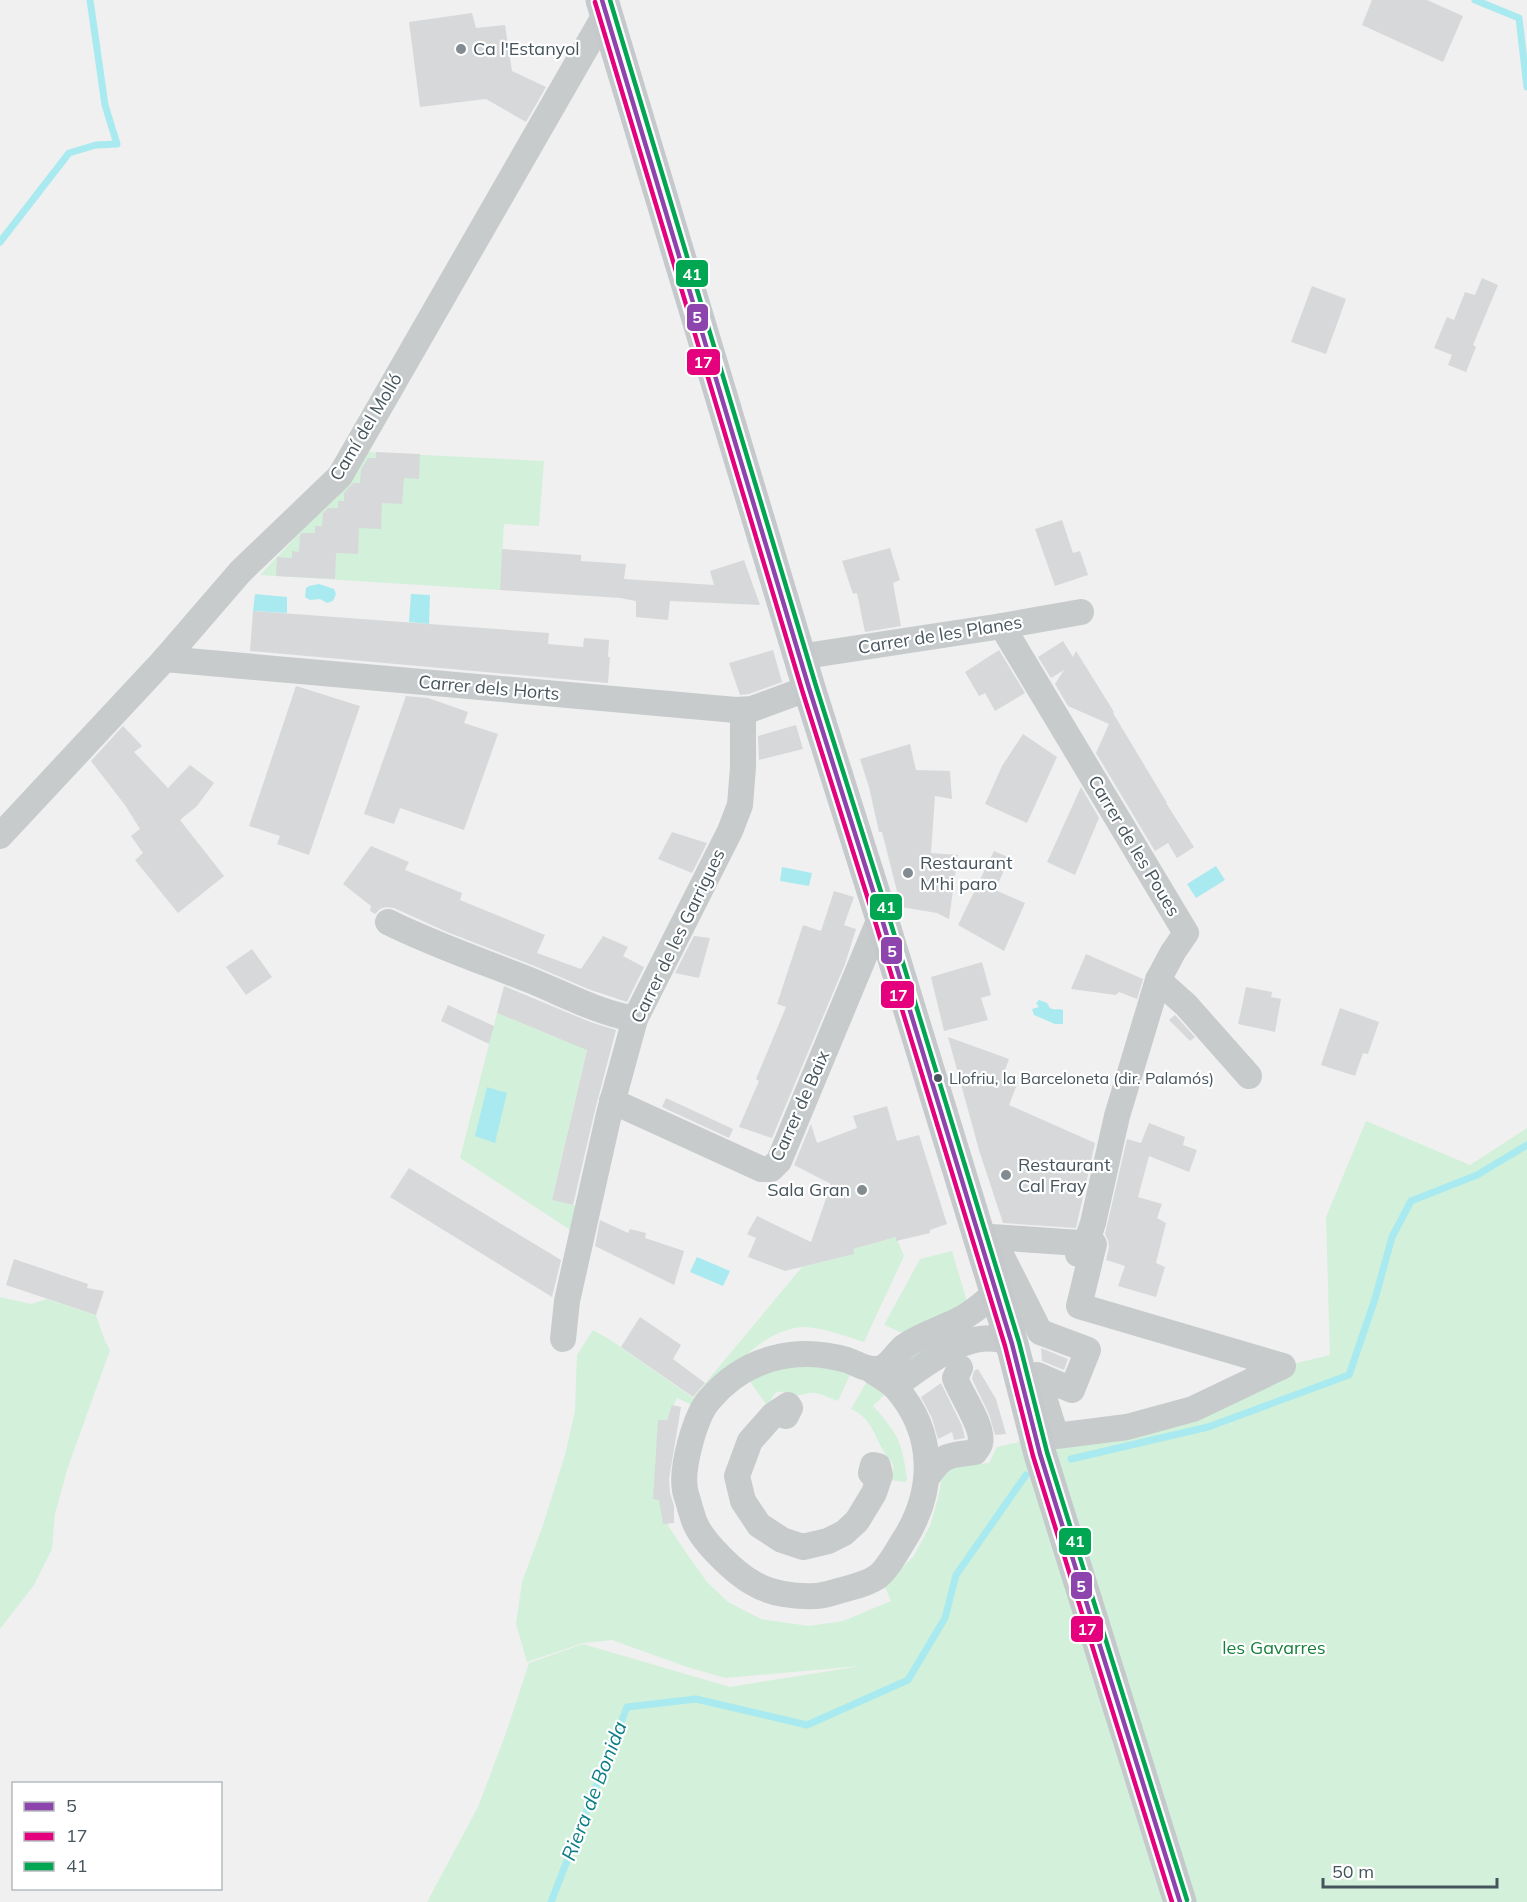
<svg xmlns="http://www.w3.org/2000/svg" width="1527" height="1902" font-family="Mulish,sans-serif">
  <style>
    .green { fill: #d3f0da }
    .water { fill: #a8eaef }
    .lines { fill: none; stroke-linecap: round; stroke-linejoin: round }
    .stream { stroke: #a8eaef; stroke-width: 7 }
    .building { fill: #d7d8d9 }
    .street { stroke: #c7cbcc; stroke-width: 26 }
    .primary { stroke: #c5c9cb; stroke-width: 33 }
    .bus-1-casing { stroke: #fff; stroke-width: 9 }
    .bus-2-casing { stroke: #fff; stroke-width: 9 }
    .bus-3-casing { stroke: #fff; stroke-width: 9 }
    .bus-1 { stroke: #8e44ad; stroke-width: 4.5 }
    .bus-2 { stroke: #e5007d; stroke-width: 4.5 }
    .bus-3 { stroke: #00a651; stroke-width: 4.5 }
    .poi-dot { fill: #828b90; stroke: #fff; stroke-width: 2 }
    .bus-dot { fill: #46555d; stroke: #fff; stroke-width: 2 }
    .labels { text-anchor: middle; stroke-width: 4.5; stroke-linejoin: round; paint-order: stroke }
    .bus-label { font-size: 16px; fill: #46555d; stroke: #fff; text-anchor: start }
    .poi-label { font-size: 18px; fill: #46555d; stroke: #fff; text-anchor: start }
    .street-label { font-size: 18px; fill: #46555d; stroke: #fff }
    .park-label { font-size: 18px; fill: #15803a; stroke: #fff }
    .water-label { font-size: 20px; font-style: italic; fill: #0c7e85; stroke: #fff }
    .line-badge { stroke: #fff; stroke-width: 2 }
    .badge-label { font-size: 16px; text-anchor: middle; font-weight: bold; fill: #fff }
  </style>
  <rect width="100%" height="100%" fill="#f0f0f0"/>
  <g class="green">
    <path d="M365,452l179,9 -5,65 -35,-2 -4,66 -240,-15 81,-86z"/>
    <path d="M565,1012l28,11 -41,177 29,7 -6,26 -115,-75 37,-145 61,25z"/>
    <path d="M1366,1121l104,44 57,-37v774h-1100l51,-95 28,-74 23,-70 54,-19 147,43 131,-21 -136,12 -38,-11 -75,-27 -29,3 -56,19 -11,-38 6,-42 21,-57 22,-70 10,-44 2,-56 16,-25 19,11 81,57 109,-131 51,-13v-5l43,-12 8,19 -40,86c-19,-6 -40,-14 -59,-15 -42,0 -81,50 -108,78l-7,-1 -13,-6 -11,23 -6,82 9,24 20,30 18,25 21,20 33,17 48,7 34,-5 48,-20 -7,-16 29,-28 17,-31 9,-32 3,-19 9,-8 38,-4 8,-16 26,-6 104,-14 157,-61 46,-11 -4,-138z"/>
    <path d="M952,1251l16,54 -31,43 52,22 -53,-23 -39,24 29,-28 -42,-18 36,-66z"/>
    <path d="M0,1297l31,7 16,-5 49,16 9,26 5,9 -42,117 -13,47 -3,35 -18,36 -34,44z"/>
    <path d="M813,1364l38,9 -13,28c-7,-2 -15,-7 -23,-8 -6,-1 -13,3 -19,2 -13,-2 -20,-10 -26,8l-4,1 -18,-25 27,-11z"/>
    <path d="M867,1381l17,14 -11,11c25,28 29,35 34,73l-1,3 -17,-2c2,-4 5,-8 4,-14 -1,-6 -7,-10 -10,-16 -9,-16 -13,-33 -32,-41z"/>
  </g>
  <g class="water">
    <path d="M319,584l15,5 2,5 -3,7 -6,2 -7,-4 -10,1 -5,-3 1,-9 3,-2z"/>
    <path d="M255,594l32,3v16l-34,-2z"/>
    <path d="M411,594l19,1 -1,29 -20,-2z"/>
    <path d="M1216,866l9,14 -29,18 -9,-14z"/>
    <path d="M782,867l30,6 -3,13 -29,-5z"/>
    <path d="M1039,1000l8,3 3,5c5,3 9,0 13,2v14h-8l-21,-9 -2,-6 7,-2 -3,-4z"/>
    <path d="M487,1087l20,6 -12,50 -20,-7z"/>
    <path d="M697,1257l33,14 -7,15 -33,-14z"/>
  </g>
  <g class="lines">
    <g class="stream">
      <path d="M1475,0l44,18 8,69"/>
      <path d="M0,242l69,-89 27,-8 21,-1 -12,-39 -15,-105"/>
      <path d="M1071,1459l137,-32 141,-52 26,-76 17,-62 19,-36 66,-26 50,-30"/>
      <path d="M551,1902l76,-195 69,-8 111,26 101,-45 37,-62 11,-43 70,-100"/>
    </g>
  </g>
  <g class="building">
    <path d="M1372,0h55l36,16 -20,46 -81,-37z"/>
    <path d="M472,13l4,15 29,-3 7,46 34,16 -20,35 -40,-23 -66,8 -11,-85z"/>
    <path d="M1482,278l16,7 -25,60 3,2 -10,25 -18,-7 4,-10 -18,-7 13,-31 7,3 11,-28 10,3z"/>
    <path d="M1312,286l34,13 -20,55 -35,-12z"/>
    <path d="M376,452l44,2 -1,25 -15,-1 -2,26 -20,-1 -1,26 -22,-1 -1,26 -22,-1 -1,26 -59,-3 1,-19 15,1v-7l7,1 1,-17 2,-2h13v-7h7l1,-13 5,-5h10v-7h6v-8l9,-10h7l1,-13 7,-12h8z"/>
    <path d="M1062,520l11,33 7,-2 8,24 -33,11 -20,-57z"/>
    <path d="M890,548l10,32 -7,3 8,43 -36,6 -8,-39 -4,1 -11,-33z"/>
    <path d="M502,549l79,6v6l45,3 -2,15 90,6 -4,-14 34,-11 16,45 -90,-4 -2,19 -32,-3v-16l-16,-3 -120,-8z"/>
    <path d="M253,611l296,22 -1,11 35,3 1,-9 25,2 -1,17h2l-2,26 -358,-32z"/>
    <path d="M1063,641l10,16 3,-6 38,61 -1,1 54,90h-1l28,44 -17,11 -9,-15 -13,8 -59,-98 13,-29 -41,-18 -13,-22 9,-14 -13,8 -13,-21z"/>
    <path d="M773,650l9,32 -33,12 -9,1 -11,-32z"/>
    <path d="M999,650l26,43 -30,18 -10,-18 -6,3 -14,-24z"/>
    <path d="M296,686l64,20 -51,149 -32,-11 3,-8 -31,-10z"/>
    <path d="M406,696l22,2 40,14 -4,11 34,11 -34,96 -64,-22 -6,16 -30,-10z"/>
    <path d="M796,725l7,24 -44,11 -1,-24z"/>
    <path d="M123,726l19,20 -8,6 34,36 22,-23 24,18 -17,23 -17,14 44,56 -46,37 -43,-53 8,-7 -12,-17 9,-7 -15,-24 -34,-44z"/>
    <path d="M1023,734l34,23 -30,66 -42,-19 17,-38z"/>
    <path d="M910,744l6,26 34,1 2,28 -17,-3 -4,57 27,2 -9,64 -12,-6 -36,-6 -19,-75h-3l-10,-45 -9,-28z"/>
    <path d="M1081,787l18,31 -24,57 -28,-13z"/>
    <path d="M672,832l35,11 -15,30 -34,-14z"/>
    <path d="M371,846l38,16 -4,8 57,23 -2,7 85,35 -8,18 44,16 22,-33 25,11 -5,9 21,11 -17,35 -39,-13 -51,-22 -90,-35 -53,-24 -8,-1 -6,2 -5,5 -5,-3 1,-5 -28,-22z"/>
    <path d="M994,851l16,7 -15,32 30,13 -21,48 -46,-26z"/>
    <path d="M834,891l20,6 -10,28 12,4 -11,35 -73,174 -33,-11 20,-46 -3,-2 30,-72 -9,-3 26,-79 18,6z"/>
    <path d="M694,936l16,2 -11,40 -24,-5z"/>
    <path d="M252,949l20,28 -26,18 -20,-28z"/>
    <path d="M1086,954l57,25 -6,20 -18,-7 -3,3 -45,-6z"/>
    <path d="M982,962l9,33 -10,3 7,22 -44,11 -13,-54z"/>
    <path d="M504,986l86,36 26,8 -21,80 -22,95 -21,-5 35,-150 -90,-37z"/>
    <path d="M1246,987l26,5 -1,5 10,2 -6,33 -37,-8z"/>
    <path d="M448,1005l46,21 -5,18 -48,-23z"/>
    <path d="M1340,1008l39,14 -11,32 -5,-1 -8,23 -34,-11z"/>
    <path d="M1175,1015l20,22 -5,4 -21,-21z"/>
    <path d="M948,1037l61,22 -6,17 15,6 -9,23 86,38 -19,85 -73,-5 -24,-73z"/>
    <path d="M666,1098l67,31 -4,9 -67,-31z"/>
    <path d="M887,1106l10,35 22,-6 28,89 -17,6v3l-34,8v-4l-43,12 1,5 -69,17 -37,-14 8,-19 -9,-4 10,-18 54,26 20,-58 -37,-19 17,-41 6,19 40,-15 -4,-12z"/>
    <path d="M1149,1123l36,14 -2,8 14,5 -8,22 -40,-16 -11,41 24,7 -5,14 9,5 -10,40 9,4 -9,30 -38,-11 7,-20 -19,-6 3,-13 -1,-7 -3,-6 22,-95 14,4z"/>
    <path d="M409,1168l152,92 -9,37 -162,-100z"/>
    <path d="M600,1220l28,13 2,-4 16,4 -1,5 39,13 -10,34 -79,-39z"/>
    <path d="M14,1259l74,25 -1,4 17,3 -8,24 -90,-30z"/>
    <path d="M640,1317l41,28 -8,14 32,24 -12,14 -72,-50z"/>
    <path d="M1041,1348l27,11 -4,11 -22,-9z"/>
    <path d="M978,1369l18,30 10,35 -11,1 -6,-21 -17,-35 2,-8z"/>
    <path d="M941,1383l21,43 3,12 -11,2 -2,-8 -14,7 -6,-21 -11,-21z"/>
    <path d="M672,1405l9,2 -12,72 1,14 4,13v17l-11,1 -4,-24 -6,-1 5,-79h9z"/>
  </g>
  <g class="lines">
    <g class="street">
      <path d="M1002,626l184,307 -13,19 -15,28 -41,136 -24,107 -11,32 -4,-1"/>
      <path d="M799,657l203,-31 79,-14"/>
      <path d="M165,659l571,51 16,-1 57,-21"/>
      <path d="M0,836l165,-177 75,-87 100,-96 266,-463"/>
      <path d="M388,922c46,23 96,40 144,59 34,14 67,32 103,38"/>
      <path d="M1158,980l28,25 63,71"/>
      <path d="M612,1101l149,68h10l8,-8 102,-245"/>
      <path d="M992,1237l102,7 -15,62 204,60 -90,43 -66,18 -71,9 -19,-61 35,15 16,-40 -48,-18z"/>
      <path d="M563,1339l4,-38 42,-187 26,-95 95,-188 10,-26 3,-38v-57"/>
      <path d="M870,1369c8,6 19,12 26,19 40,46 39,103 8,152 -7,11 -17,30 -27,37 -10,7 -24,10 -35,13 -8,2 -18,6 -27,6 -19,1 -44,-2 -62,-13 -17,-9 -49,-40 -57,-58 -3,-5 -4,-12 -6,-17 -1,-6 -4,-12 -5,-18 -4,-22 10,-75 25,-91 35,-41 86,-54 137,-39 12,4 22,12 35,8 9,-4 15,-16 23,-22 16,-11 32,-16 50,-24 15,-7 27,-17 40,-29"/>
      <path d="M894,1386c31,-20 78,-63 118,-42"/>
      <path d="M786,1416l4,-8 -2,-3 -15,10 -23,26 -13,35 6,25 16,24 23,15 21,7 25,-6 16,-8 13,-12 17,-28 6,-18 -2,-9 -5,-1 -2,8"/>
      <path d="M928,1476c16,-23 21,-20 47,-24 2,-3 4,-5 5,-8 5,-16 -19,-49 -25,-66l5,-10"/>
    </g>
    <path class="primary" d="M602,0l207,688 72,228 131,428 28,110 140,448"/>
    <g class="bus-1-casing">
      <path id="bus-1" d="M602,0l207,688 72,228 131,428 28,110 140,448"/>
    </g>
    <g class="bus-2-casing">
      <path id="bus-2" d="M595,2l207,688 72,228 131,428 28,110 139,446"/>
    </g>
    <g class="bus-3-casing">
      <path id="bus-3" d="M610,0l206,686 72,228 131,428 28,110 140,448"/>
    </g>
    <use href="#bus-1" class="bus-1"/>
    <use href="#bus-2" class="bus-2"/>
    <use href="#bus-3" class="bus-3"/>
  </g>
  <g class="poi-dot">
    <circle cx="461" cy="49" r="6"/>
    <circle cx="908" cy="873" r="6"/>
    <circle cx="1006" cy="1175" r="6"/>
    <circle cx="862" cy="1190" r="6"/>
  </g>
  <circle class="bus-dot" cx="938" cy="1078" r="5"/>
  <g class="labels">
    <g class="bus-label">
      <text x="949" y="1084">Llofriu, la Barceloneta (dir. Palamós)</text>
    </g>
    <g class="poi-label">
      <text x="473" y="55">Ca l'Estanyol</text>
      <text x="920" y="869">Restaurant<tspan x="920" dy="21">M'hi paro</tspan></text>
      <text x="1018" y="1171">Restaurant<tspan x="1018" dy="21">Cal Fray</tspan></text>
      <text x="850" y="1196" text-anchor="end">Sala Gran</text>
    </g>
    <g class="street-label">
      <text transform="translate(366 427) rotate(-59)" y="6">Camí del Molló</text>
      <text transform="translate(940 635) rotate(-9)" y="6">Carrer de les Planes</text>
      <text transform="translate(489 688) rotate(5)" y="6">Carrer dels Horts</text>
      <text transform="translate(1134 846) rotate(59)" y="6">Carrer de les Poues</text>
      <text transform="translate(678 936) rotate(-64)" y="6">Carrer de les Garrigues</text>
      <text transform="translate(800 1106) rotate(-66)" y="6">Carrer de Baix</text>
    </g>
    <g class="park-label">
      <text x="1274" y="1654">les Gavarres</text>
    </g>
    <g class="water-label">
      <text transform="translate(594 1791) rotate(-69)" y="7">Riera de Bonida</text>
    </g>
  </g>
  <g class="line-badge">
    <rect x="675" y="259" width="34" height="29" rx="6" fill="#00a651"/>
    <rect x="686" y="303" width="23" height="29" rx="6" fill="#8e44ad"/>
    <rect x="686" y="348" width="35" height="28" rx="6" fill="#e5007d"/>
    <rect x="869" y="893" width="34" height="28" rx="6" fill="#00a651"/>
    <rect x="880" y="936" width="23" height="29" rx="6" fill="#8e44ad"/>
    <rect x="880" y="980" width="35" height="29" rx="6" fill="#e5007d"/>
    <rect x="1058" y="1527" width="34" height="29" rx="6" fill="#00a651"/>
    <rect x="1070" y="1571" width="23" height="29" rx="6" fill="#8e44ad"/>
    <rect x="1070" y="1615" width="34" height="28" rx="6" fill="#e5007d"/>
  </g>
  <g class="badge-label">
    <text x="692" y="280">41</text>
    <text x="697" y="323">5</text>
    <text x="703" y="368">17</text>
    <text x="886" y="913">41</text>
    <text x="892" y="957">5</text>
    <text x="898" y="1001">17</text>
    <text x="1075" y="1547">41</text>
    <text x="1081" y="1592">5</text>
    <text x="1087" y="1635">17</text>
  </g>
  <rect x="12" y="1782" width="210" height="108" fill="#ffffff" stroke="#b5bbbe" stroke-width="1.5"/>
  <rect x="24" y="1802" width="30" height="9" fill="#8e44ad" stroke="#b5bbbe" stroke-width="1.5"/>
  <text x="66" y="1812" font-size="18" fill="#46555d">5</text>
  <rect x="24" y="1832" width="30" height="9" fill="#e5007d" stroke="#b5bbbe" stroke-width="1.5"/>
  <text x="66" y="1842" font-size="18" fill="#46555d">17</text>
  <rect x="24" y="1862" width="30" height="9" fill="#00a651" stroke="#b5bbbe" stroke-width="1.5"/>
  <text x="66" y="1872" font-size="18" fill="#46555d">41</text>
  <path d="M1323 1878v9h174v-9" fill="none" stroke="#46555d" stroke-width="3"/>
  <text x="1332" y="1878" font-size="18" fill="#46555d" stroke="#ffffff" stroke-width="4.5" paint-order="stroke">50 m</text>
</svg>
